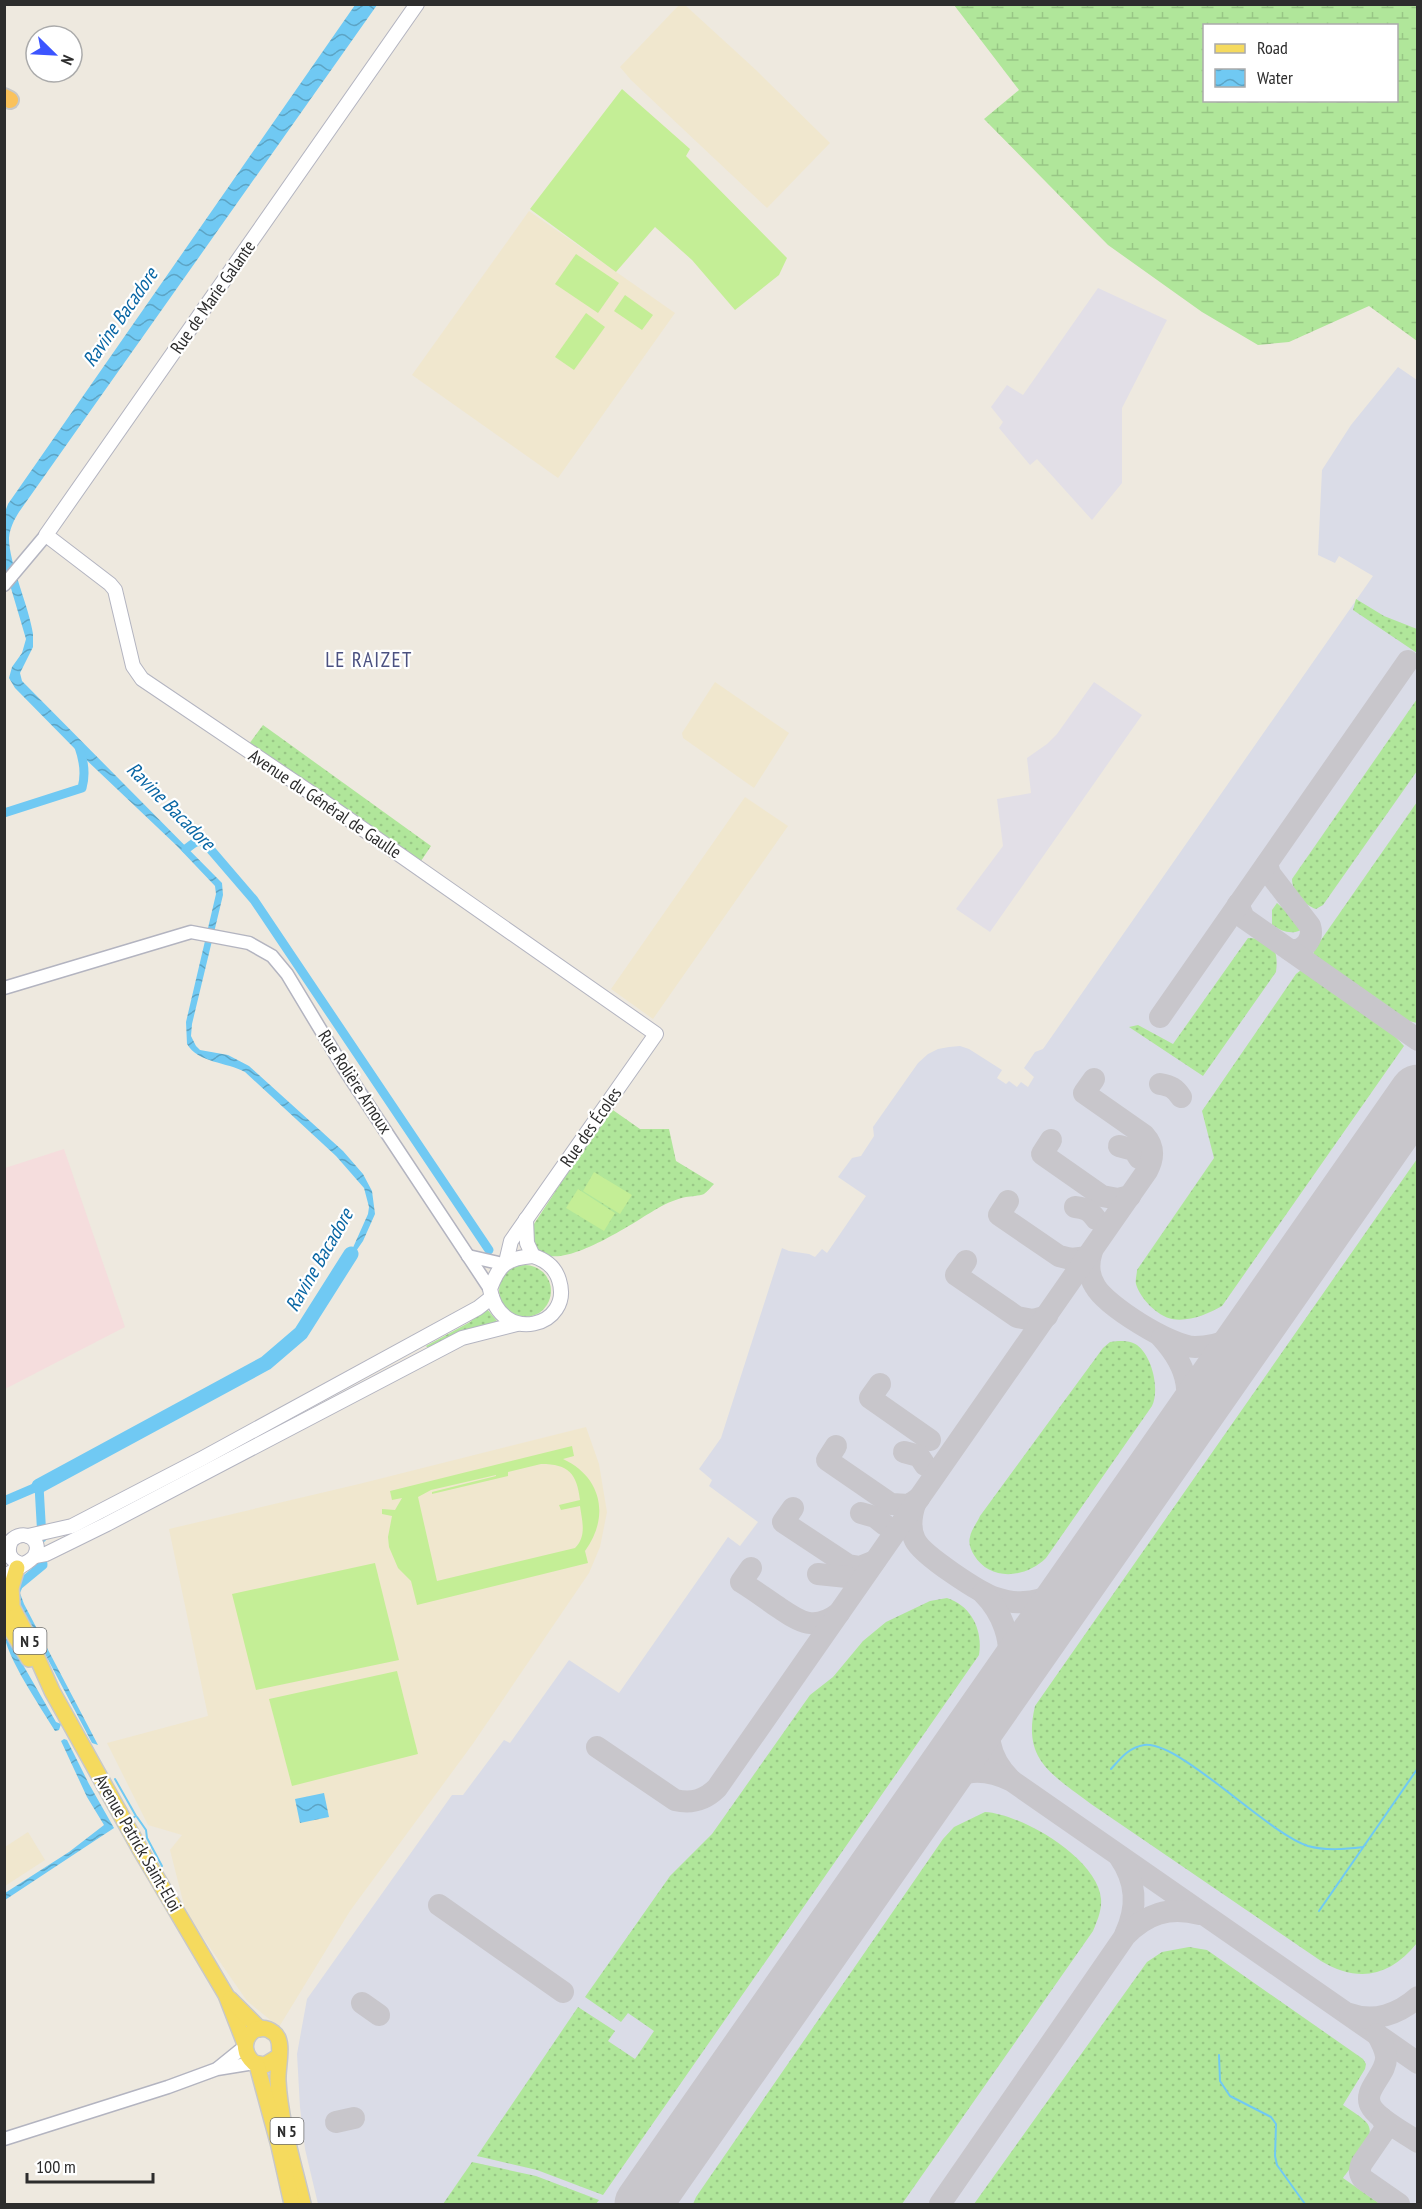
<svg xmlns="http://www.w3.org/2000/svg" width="1422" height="2209" font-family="'PT Sans Narrow',sans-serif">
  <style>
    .industrial { fill: #e2dfe7 }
    .education { fill: #f0e7ce }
    .medical { fill: #f5dddd }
    .airport { fill: #dadce7 }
    .grass { fill: url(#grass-dots) }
    .wetland { fill: url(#wetland-marsh); fill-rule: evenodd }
    .pitch { fill: #c4ee96; fill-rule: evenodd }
    .water { fill: url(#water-waves) }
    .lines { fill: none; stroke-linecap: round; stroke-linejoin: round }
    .stream { stroke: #70c9f3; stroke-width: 2 }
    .canal { stroke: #70c9f3; stroke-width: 9 }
    .river { stroke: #70c9f3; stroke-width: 15 }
    .taxiway { stroke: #c8c6cb; stroke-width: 22 }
    .runway { stroke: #c8c6cb; stroke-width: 57 }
    .tertiary-casing { stroke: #b3b4c0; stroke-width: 15 }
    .secondary-casing { stroke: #b3b4c0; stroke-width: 16 }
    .primary-casing { stroke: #c8c8c8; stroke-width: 18 }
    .trunk-casing { stroke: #c8c8c8; stroke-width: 20 }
    .tertiary { stroke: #fff; stroke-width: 12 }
    .secondary { stroke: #fff; stroke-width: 14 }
    .primary { stroke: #f5da5e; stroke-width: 15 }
    .trunk { stroke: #fac25c; stroke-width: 16 }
    .labels { text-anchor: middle; stroke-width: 4.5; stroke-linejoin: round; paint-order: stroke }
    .shield { fill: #fff; stroke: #6c6c6c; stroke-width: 1.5 }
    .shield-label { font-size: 16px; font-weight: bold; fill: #2d2d2d }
    .street-label { font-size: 18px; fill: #2d2d2d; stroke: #fff }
    .water-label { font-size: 20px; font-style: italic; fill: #0966a4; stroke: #fff }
    .quarter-label { font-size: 21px; letter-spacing: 1.5px; fill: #4b5180; stroke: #fff }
  </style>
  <defs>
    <pattern id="grass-dots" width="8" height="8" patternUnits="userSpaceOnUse" patternTransform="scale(1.5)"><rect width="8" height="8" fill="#b0e69a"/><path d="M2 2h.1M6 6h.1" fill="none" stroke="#98c685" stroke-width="1.8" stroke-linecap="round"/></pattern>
    <pattern id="wetland-marsh" width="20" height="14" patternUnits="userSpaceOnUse" patternTransform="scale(1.5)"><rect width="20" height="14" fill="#b0e69a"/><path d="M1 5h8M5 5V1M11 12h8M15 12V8" fill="none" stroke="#98c685"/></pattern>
    <pattern id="water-waves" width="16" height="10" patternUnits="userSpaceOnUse" patternTransform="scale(1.5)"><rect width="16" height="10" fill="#70c9f3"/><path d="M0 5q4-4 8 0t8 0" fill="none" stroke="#5ca4c5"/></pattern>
  </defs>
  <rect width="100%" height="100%" fill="#eee9df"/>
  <g class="industrial">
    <path d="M1098,288l69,32 -45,88v75l-30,37 -55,-61 -7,6 -31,-37 4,-6 -12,-15 16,-22 16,10z"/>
    <path d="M1094,682l48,33 -152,217 -34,-23 47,-63 -6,-47 34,-6 -4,-35 20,-14 10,-10z"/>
  </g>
  <g class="education">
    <path d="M679,5h6l71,65 74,73 -63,65 -136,-128 -11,-13z"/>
    <path d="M529,211l146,102 -117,165 -146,-103z"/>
    <path d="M715,682l74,51 -35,55 -71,-50 -1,-5z"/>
    <path d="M745,797l43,29 -135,193 -42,-30z"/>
    <path d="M586,1427l13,37 8,48 -7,35 -11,26 -117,172 -122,166 -71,116 -32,-26 -61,-88 -16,-63 12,-15 -34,-10 -41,-82 101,-27 -39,-187 190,-45z"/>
    <path d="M28,1832l17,28 -40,26v-39z"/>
  </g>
  <path class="medical" d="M64,1149l61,178 -120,62v-221z"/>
  <path class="airport" d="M1398,367l19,13v1824h-1099l-13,-55 -5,-42 -3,-53 10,-55 145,-204h11l41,-55 6,3 59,-83 50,33 109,-156 12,9 18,-24 -49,-36 3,-6 -13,-11 22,-31 61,-190 7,3 20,3 6,3 7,-8 5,4 39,-57 -28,-19 14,-19 9,-2 13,-20 -1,-9 45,-64 10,-9 10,-5 11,-2 11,-1 9,3 33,21 -5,8 9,6 3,-3 8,6 4,-5 7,5 6,-10 -10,-9 11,-16 8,-3 330,-473 -34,-20 -4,7 -17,-8 4,-85 29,-45z"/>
  <g class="grass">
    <path d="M1356,599l28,17 33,13v24l-64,-43z"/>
    <path d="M1417,699v72l-94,134 -7,4c-12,-4 -24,-17 -24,-30z"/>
    <path d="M263,725l168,121 -10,15 -172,-117z"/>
    <path d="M1417,802l1,221h-1l-8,-2 -94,-62 -2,-4 1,-5z"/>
    <path d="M1277,903l23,21 1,6c-10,5 -20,1 -29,-5v-15z"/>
    <path d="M1248,938c24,0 31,11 28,34l-73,104 -74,-49 9,-2 35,19z"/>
    <path d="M1301,970l9,2 74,53 20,21 -182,260c-14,8 -33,16 -50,13 -15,-3 -32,-21 -36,-35 -1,-4 1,-10 1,-14l77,-112 -12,-47 94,-137z"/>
    <path d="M610,1108l30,21h29l7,32 38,23c-3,3 -7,8 -10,10 -5,2 -13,2 -18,3 -9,2 -19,6 -26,10 -24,13 -135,93 -126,17z"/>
    <path d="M1417,1159v784c-27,34 -59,40 -96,18l-230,-157c-39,-30 -69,-43 -56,-98z"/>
    <circle cx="525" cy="1291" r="26"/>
    <path d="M485,1309h2l14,17 -73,22 -2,-2 44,-24z"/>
    <path d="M1118,1341c7,0 13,0 19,4 15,11 23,44 15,61l-106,152c-20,20 -56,24 -72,-3 -3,-5 -6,-12 -4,-18 1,-7 7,-14 10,-21l123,-168 7,-6z"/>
    <path d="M947,1598c25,8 36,33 32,57l-376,540 -66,-25 -60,-14 101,-149 37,24 -7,10 27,18 19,-28 -26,-18 -7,9 -36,-25 85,-121 42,-42 98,-139 23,-18 30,-36 23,-19 44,-21z"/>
    <path d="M985,1812c37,2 113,47 116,87 1,11 -4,22 -8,32l-191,273h-209l3,-7 247,-358 11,-12z"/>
    <path d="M1189,1947l18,3 156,109 3,5 -1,5 -22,36c7,5 16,10 23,17 14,14 -15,44 -23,56l37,26h-406l173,-242 15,-10z"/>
    <path d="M472,2162l64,14 63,24 -3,4h-153z"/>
  </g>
  <path class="wetland" d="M954,5h463v336l-48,-35 -80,36 -31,3 -56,-33 -94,-67 -124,-126 35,-29zM1204,26h192v74h-192z"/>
  <g class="pitch">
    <path d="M622,89l68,60 -4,7 101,102 -8,17 -44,35 -43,-50 -37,-33 -39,45 -86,-63z"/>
    <path d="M576,254l43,29 -21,30 -43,-29z"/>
    <path d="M625,295l28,20 -11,15 -28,-19z"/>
    <path d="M586,313l19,14 -31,43 -19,-13z"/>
    <path d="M594,1172l38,23 -12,19 -37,-23z"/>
    <path d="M578,1189l37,24 -11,18 -38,-23z"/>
    <path d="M572,1446l2,10 -11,3c39,18 47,58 22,92l3,12 -171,42 -6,-24 -13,-13 -9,-21 -1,-10 4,-21 -10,-2v-5l13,1 7,-12 -10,2 -2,-9zM541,1464c28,0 36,10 39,36l-21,5 2,5 19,-4c2,15 7,30 -5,42l-138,33 -19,-84 13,-7 65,-15v1l-64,16v2l76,-18v-4z"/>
    <path d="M375,1563l24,97 -143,30 -24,-96z"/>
    <path d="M397,1671l21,83 -126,32 -23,-87z"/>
  </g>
  <g class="water">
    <path d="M355,5h22l-358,507c-5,8 -9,16 -10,26 0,26 20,68 24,96v13l-13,26 2,8 200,202 1,12 -31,129 -1,12 5,10 4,4 28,5 21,11 94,85 20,23 9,17 3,23 -12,27 -20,29 25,-56 1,-7 -5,-19 -28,-32 -91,-84c-18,-10 -47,-9 -58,-28l-1,-22 30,-128 -1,-8 -39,-41 -97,-92 -64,-65 -6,-10 3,-11 10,-14 4,-14 -21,-71v-56l3,-8z"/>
    <path d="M28,1574l3,6 -8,6 -3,7 4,11 74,141 -6,-2 -76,-144 2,-18z"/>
    <path d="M4,1632l52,90 5,2 -2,6 -4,1c-13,-22 -50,-75 -51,-99z"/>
    <path d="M64,1739l3,1 22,44 25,44 -109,72v-7l64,-41 35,-27 -17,-28 -26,-56z"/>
    <path d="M324,1793l5,24 -29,6 -5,-24z"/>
  </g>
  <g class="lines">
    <g class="stream">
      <path d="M1111,1769c10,-11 17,-21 33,-24 35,-5 123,88 164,101 18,5 38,3 55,1"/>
      <path d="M115,1779l21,37 -7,4"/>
      <path d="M137,1817l9,13 1,8 15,28"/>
      <path d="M1319,1911l99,-143"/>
      <path d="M1219,2055l1,26 10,15 41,21 5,7 -1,32 2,9 28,39"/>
    </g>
    <g class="canal">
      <path d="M4,813l78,-25c4,-14 2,-27 -3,-41"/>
      <path d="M186,849c7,-5 11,-10 19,-6l49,57 235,350"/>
      <path d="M4,1501l35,-15 3,52"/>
      <path d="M20,1584l23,-19 -1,-13"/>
    </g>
    <path class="river" d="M39,1486l227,-123 35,-30 50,-79"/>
    <g class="taxiway">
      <path d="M1267,864l3,10 40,52c4,13 -6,26 -20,24"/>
      <path d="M1238,904l6,14 174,122"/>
      <path d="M1160,1017l248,-356"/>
      <path d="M1160,1084c11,2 15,4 21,13"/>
      <path d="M1051,1140l-9,14 60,42 16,3 12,-3"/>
      <path d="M1119,1146l15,4 5,8"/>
      <path d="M1008,1201l-9,14 60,41 12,3 17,-2"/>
      <path d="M1075,1207c11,1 15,4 21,12"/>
      <path d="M1092,1251c-4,12 -4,24 3,35 11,20 77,61 100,61 28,0 51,-14 69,-33"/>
      <path d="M966,1261l-10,14 61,42 16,3 14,-4"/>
      <path d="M1162,1338c28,31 32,58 16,97"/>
      <path d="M880,1384l-10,14 60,42"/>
      <path d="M836,1446l-9,14 64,44 18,1 10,-7"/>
      <path d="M904,1452l15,4 6,9"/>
      <path d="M915,1504c-4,12 -6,24 0,36 7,15 65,53 81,58 9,3 19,5 28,4 21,-1 37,-11 54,-23"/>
      <path d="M793,1508l-10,14 65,43 12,2 15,-6"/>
      <path d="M861,1513l14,4 10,8"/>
      <path d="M751,1568l-10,14c13,8 25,17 37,25 22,15 36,25 61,6"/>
      <path d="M818,1574l29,3"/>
      <path d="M983,1593c19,19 31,48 24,76 -3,11 -8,20 -12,31 -12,29 -7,58 16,80"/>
      <path d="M597,1747l78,53c17,4 30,0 42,-12l430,-617c7,-13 8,-24 -3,-36l-60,-42 10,-14"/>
      <path d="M929,1795c25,-25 51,-30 83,-14l406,282"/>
      <path d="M1119,1856c18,26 19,51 6,79"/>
      <path d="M439,1905l124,87"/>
      <path d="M362,2003l17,12"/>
      <path d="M1350,2014c24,9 49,0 68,-17"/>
      <path d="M1377,2034c4,7 8,14 9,22 2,19 -26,34 -14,52 8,12 33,25 46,34"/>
      <path d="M1382,2118l3,7 -1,6 -22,32c-3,7 -3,10 1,16l36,25"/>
      <path d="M336,2122l18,-4"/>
      <path d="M649,2204l6,-16"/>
      <path d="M940,2204l185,-268c21,-22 44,-30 75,-22"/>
    </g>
    <path class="runway" d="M643,2204l775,-1111"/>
    <g class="tertiary-casing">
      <g id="tertiary">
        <path d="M4,585l42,-50"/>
        <path d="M4,988l187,-56 58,11 23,13 15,18 56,93 147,222"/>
        <path d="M468,1256l35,8"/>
        <path d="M218,2068l26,-21"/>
        <path d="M4,2139l164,-52 49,-18 37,-6"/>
      </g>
    </g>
    <g class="secondary-casing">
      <g id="secondary">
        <path d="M417,4l-371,531 64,49 5,6 18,76 9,13 178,120 336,235 -145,207 -5,21"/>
        <path d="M526,1219l1,24 6,13"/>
        <path d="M533,1256c13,4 22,11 26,24 15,47 -59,66 -69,9 9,-25 17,-31 43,-33z"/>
        <path d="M28,1536l44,-10 131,-68 275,-150 14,-11"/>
        <path d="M35,1556l11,-2 61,-30 355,-186 55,-14"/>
        <path d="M4,1577c7,-5 29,-17 31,-22 8,-16 -12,-27 -24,-14 -5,11 -1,21 12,23"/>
      </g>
    </g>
    <g class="primary-casing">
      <g id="primary">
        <path d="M4,1592l23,43 25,56 89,160 85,144 19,49"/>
        <path d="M12,1603l-1,-15 6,-20"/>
        <path d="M4,1618l25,41"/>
        <path d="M230,1999l30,30"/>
        <path d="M278,2057l-13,8 -11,-2c-21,-18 1,-46 20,-30 11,8 3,34 4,48 2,40 16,84 25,123"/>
        <path d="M257,2065l22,81 13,58"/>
      </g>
    </g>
    <g class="trunk-casing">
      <path id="trunk" d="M4,97l6,3"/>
    </g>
    <use href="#tertiary" class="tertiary"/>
    <use href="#secondary" class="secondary"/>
    <use href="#primary" class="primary"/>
    <use href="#trunk" class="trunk"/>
  </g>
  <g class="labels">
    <g class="shield">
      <rect x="13.5" y="1628" width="33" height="26" rx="4.5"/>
      <rect x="270.5" y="2118" width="33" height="26" rx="4.5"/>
    </g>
    <g class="shield-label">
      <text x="30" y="1647">N 5</text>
      <text x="287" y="2137">N 5</text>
    </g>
    <g class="street-label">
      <text transform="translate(213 297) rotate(-55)" y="6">Rue de Marie Galante</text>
      <text transform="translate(325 804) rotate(34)" y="6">Avenue du Général de Gaulle</text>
      <text transform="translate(355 1082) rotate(57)" y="6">Rue Rolière Arnoux</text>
      <text transform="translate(591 1127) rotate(-55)" y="6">Rue des Écoles</text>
      <text transform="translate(138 1843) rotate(60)" y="6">Avenue Patrick Saint-Eloi</text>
    </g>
    <g class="water-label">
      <text transform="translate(120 317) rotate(-55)" y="7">Ravine Bacadore</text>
      <text transform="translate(171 806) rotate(45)" y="7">Ravine Bacadore</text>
      <text transform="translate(319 1260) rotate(-60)" y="7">Ravine Bacadore</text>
    </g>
    <g class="quarter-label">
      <text x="369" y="667">LE RAIZET</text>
    </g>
  </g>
  <rect width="1422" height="2209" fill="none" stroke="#2d2d2d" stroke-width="12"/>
  <rect x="1203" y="24" width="195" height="78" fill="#ffffff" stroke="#ababab" stroke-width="1.5"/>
  <rect x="1215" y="44" width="30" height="9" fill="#f5da5e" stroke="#ababab" stroke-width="1.5"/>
  <text x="1257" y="54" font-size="18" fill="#2d2d2d">Road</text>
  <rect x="1215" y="69" width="30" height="18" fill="url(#water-waves)" stroke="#ababab" stroke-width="1.5"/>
  <text x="1257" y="84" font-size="18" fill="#2d2d2d">Water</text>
  <g transform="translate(54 54) rotate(114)"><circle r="28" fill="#ffffff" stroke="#ababab" stroke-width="1.5"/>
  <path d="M0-4.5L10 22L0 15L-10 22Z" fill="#3c55ff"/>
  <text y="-9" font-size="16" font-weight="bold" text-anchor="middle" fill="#2d2d2d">N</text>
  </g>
  <path d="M27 2173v9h126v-9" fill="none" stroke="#2d2d2d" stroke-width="3"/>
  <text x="36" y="2173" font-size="18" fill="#2d2d2d" stroke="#ffffff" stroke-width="4.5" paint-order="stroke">100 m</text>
</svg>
